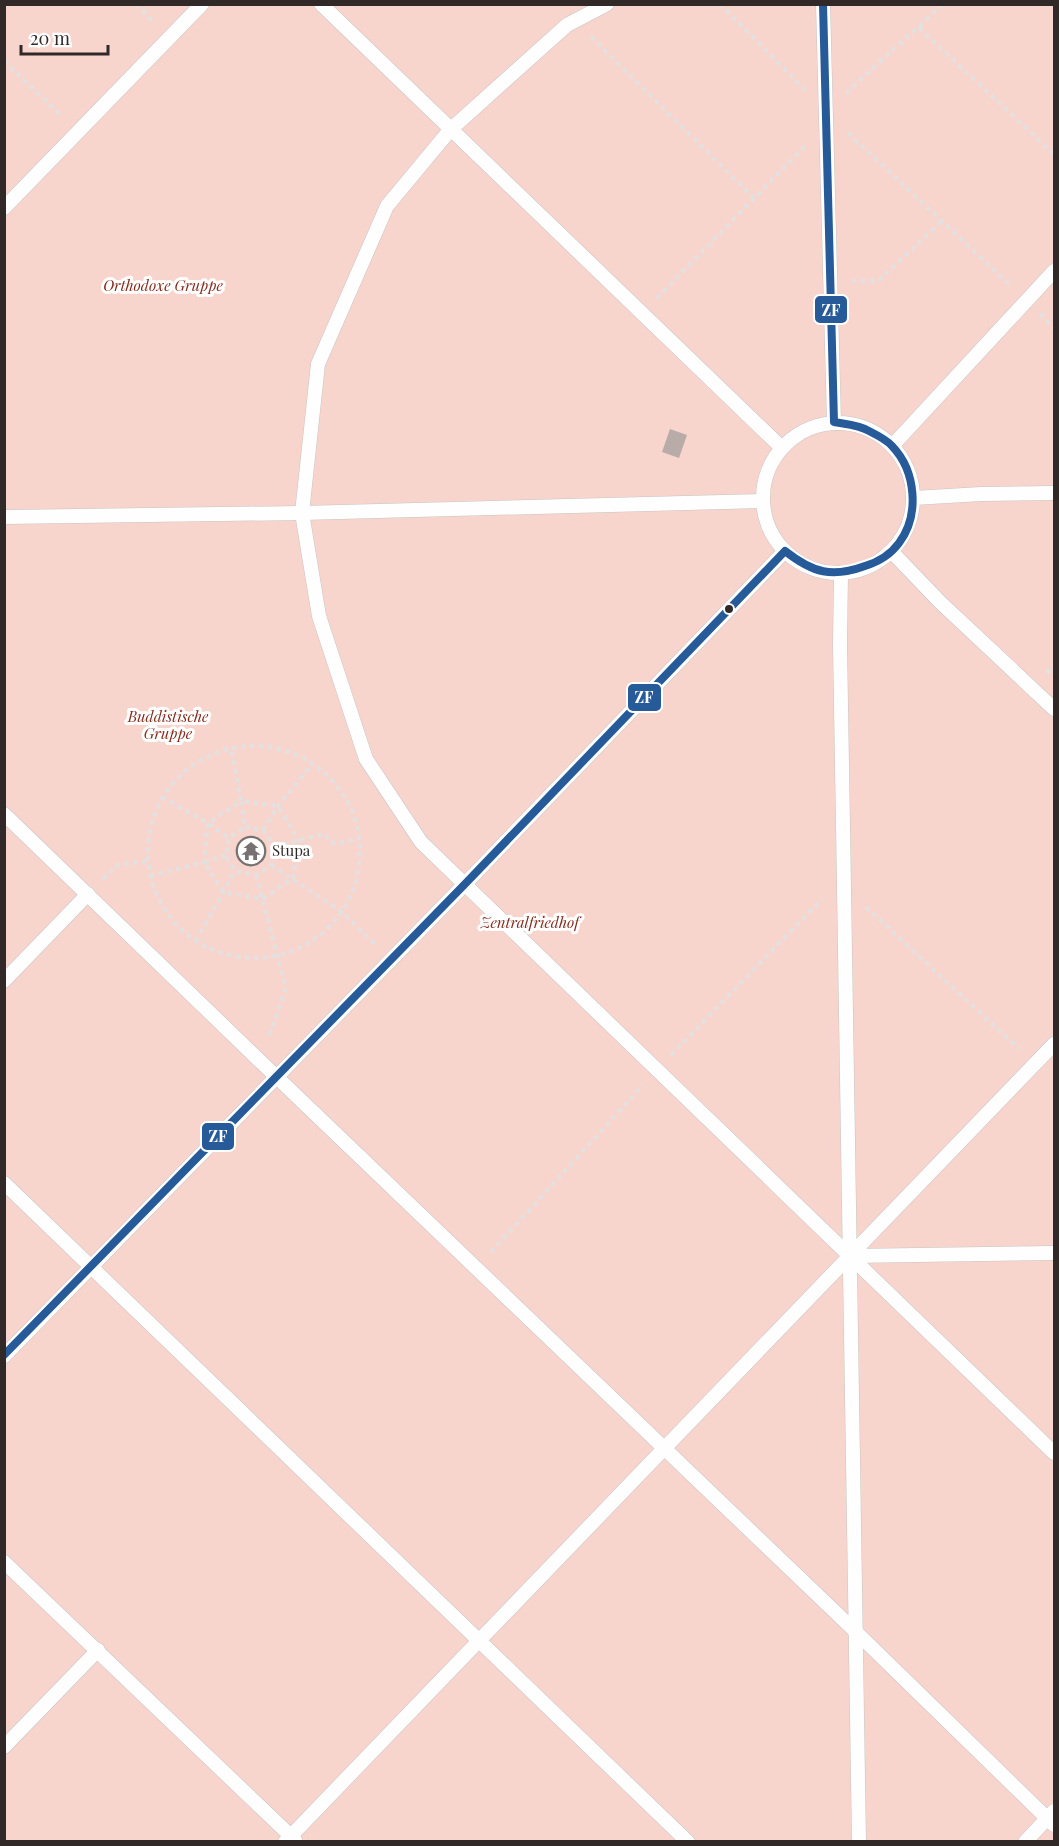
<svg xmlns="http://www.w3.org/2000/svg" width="1059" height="1846" font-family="'Playfair Display',serif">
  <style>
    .green { fill: #f8d5cc }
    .building { fill: #b9aba8 }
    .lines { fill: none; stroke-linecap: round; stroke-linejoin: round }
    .service-casing { stroke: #c8c4c3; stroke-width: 15 }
    .path { stroke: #e2e0e0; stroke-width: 4; stroke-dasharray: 4.5 4.5; stroke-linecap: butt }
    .service { stroke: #fffefe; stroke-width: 14 }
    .bus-1-casing { stroke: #fff; stroke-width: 12 }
    .bus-1 { stroke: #265a98; stroke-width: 8 }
    .bus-dot { fill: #302928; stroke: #fff; stroke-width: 2 }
    .labels { text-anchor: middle; stroke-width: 6; stroke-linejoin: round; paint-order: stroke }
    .park-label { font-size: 15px; font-style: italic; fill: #842b1c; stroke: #fff }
    .poi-label { font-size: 15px; fill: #302928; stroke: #fff; text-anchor: start }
    .line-badge { stroke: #fff; stroke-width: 2 }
    .badge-label { font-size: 16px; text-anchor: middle; font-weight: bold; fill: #fff }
  </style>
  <rect width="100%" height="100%" fill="#fcfaf9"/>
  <path class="green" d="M5,5h1049v1836l-1049,1z"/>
  <path class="building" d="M670,429l17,6 -8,23 -17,-6z"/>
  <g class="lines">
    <g class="service-casing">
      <g id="service">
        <path d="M321,4l461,444"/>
        <path d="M607,4l-40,21 -117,105 -63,76 -69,158 -16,149 17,103 47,143 55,83 633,611"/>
        <path d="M823,4l11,418"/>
        <path d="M4,208l198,-204"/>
        <circle cx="838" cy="498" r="75"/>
        <path d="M893,445l161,-174"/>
        <path d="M914,498l67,-4 73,-1"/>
        <path d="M4,517l298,-4 460,-12"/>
        <path d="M891,551l49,51 114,107"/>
        <path d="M841,573l-1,71 4,243 15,955"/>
        <path d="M4,814l257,248 594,569 199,194"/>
        <path d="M4,981l84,-87"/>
        <path d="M4,1183l684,659"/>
        <path d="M850,1256l204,-3"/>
        <path d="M4,1356l460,-471 321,-334"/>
        <path d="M4,1562l291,278"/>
        <path d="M4,1747l94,-97"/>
        <path d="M285,1842l769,-798"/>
        <path d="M1025,1842l29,-31"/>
      </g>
    </g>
    <g class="path">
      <path d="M136,4l19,19"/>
      <path d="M720,4l85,86"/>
      <path d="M919,28l135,126"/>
      <path d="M591,37l163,161"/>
      <path d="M4,61l59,56"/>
      <path d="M846,93l97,-89"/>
      <path d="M848,133l163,153"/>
      <path d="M852,281h26l64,-60"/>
      <path d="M657,298l148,-152"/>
      <path d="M1040,314l14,14"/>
      <path d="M1047,673l7,-8"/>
      <circle cx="254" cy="852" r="106"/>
      <path d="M162,797l46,26 21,15"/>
      <path d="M245,827l18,3 11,16 -3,19 -15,10 -21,-4 -9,-15 3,-18z"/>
      <path d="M263,830l15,-24 35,-43"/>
      <path d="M274,846l51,-12 6,9h9l20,-5"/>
      <path d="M226,856l-22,6 19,30 40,7 30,-21 6,-37 -21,-35 -37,-5 -10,-54"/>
      <path d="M271,865l71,47 34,33"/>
      <path d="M256,875l30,113 -18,51"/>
      <path d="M150,876l54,-14 4,-39 33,-22 4,26"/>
      <path d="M103,879l15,-14 29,-4"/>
      <path d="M866,907l153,142"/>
      <path d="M196,941l39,-70"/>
      <path d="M671,1055l151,-156"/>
      <path d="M491,1252l152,-167"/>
    </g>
    <use href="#service" class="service"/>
    <g class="bus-1-casing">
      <path id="bus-1" d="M4,1355l460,-470 321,-334c28,22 47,27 80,15 13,-4 26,-12 34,-23 21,-28 17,-72 -7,-97 -5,-6 -15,-11 -23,-15 -9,-6 -24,-7 -35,-9l-11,-418"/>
    </g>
    <use href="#bus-1" class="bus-1"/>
  </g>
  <defs>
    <g id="temple-ring" transform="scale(1.5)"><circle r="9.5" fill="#fff" stroke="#777271" stroke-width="1.5"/><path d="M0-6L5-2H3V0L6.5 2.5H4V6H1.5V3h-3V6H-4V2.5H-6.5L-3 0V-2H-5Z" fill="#777271"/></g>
  </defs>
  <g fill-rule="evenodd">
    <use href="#temple-ring" x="251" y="851"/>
  </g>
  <circle class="bus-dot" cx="729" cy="609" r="5"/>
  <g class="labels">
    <g class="park-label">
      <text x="163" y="291">Orthodoxe Gruppe</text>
      <text x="168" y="722">Buddistische<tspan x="168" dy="17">Gruppe</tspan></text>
      <text x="530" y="928">Zentralfriedhof</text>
    </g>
    <g class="poi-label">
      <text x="272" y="856">Stupa</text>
    </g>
  </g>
  <g class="line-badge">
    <rect x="814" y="295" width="34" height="29" rx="6" fill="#265a98"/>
    <rect x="627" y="683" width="35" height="29" rx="6" fill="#265a98"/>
    <rect x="201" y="1122" width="34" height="29" rx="6" fill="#265a98"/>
  </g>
  <g class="badge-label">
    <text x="831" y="316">ZF</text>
    <text x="644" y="703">ZF</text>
    <text x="218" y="1142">ZF</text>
  </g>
  <rect width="1059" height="1846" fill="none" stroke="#302928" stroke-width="12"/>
  <path d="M21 45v9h87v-9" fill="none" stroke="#302928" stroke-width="3"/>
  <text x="30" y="45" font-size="18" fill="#302928" stroke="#ffffff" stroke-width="4.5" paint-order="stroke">20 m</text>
</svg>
